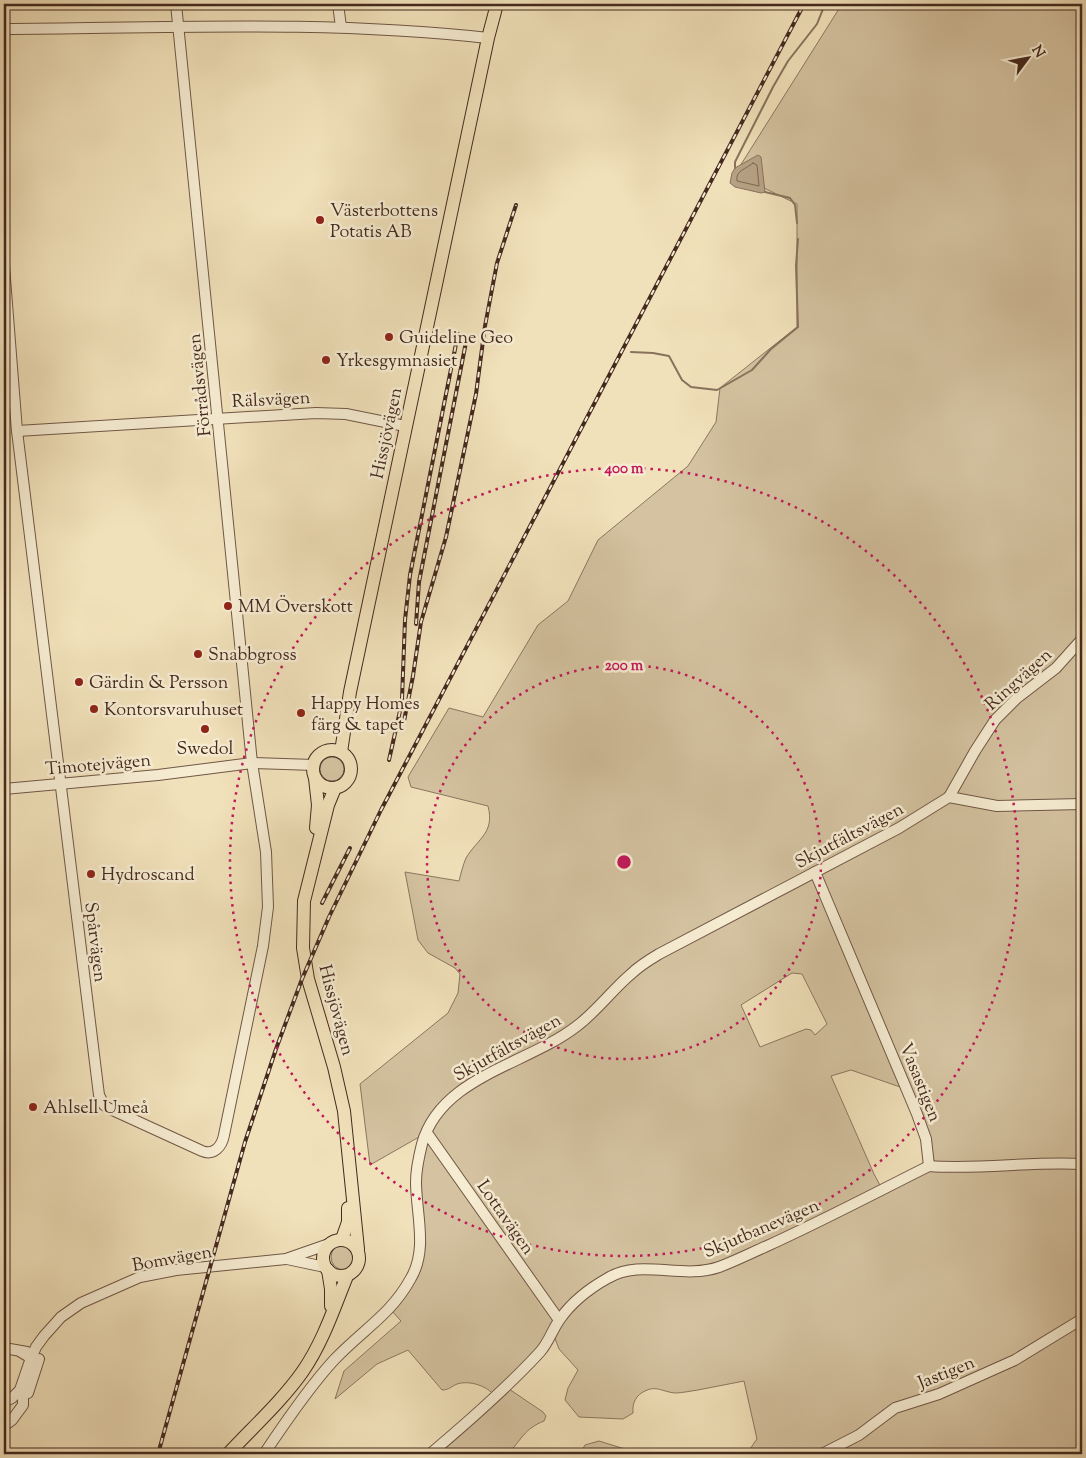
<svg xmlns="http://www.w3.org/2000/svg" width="1086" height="1458" font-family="'Sorts Mill Goudy',serif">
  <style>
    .green { fill: #d4c2a0; stroke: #8c7660; fill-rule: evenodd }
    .water { fill: #b7a285; stroke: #89725c }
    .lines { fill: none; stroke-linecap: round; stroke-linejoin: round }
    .shore { stroke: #7e6652; stroke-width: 1 }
    .stream { stroke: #89725c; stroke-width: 2 }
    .minor-casing { stroke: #705746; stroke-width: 12 }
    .major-casing { stroke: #45291f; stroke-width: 14 }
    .minor { stroke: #f6ecd2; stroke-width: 10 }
    .major { stroke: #f1e1ba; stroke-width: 12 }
    .rail-casing { stroke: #45291f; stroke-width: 4 }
    .rail { stroke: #f6ecd2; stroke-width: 2; stroke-dasharray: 5.5; stroke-linecap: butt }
    .ring { fill: none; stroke: #c2185b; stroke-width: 2.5; stroke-dasharray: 2.5 5 }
    .poi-dot { fill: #8f2418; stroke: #f6ecd2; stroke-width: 2 }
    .labels { text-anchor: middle; stroke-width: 5; stroke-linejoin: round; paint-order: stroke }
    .poi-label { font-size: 18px; fill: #45291f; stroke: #f6ecd2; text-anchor: start }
    .street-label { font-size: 18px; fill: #45291f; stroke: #f6ecd2 }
    .centre { fill: #c2185b; stroke: #f6ecd2; stroke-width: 2.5 }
    .ring-label { font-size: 15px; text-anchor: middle; font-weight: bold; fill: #c2185b; stroke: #f6ecd2; stroke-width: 5; stroke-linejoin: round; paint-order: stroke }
  </style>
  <rect width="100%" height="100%" fill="#f1e1ba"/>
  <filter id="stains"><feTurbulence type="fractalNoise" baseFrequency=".004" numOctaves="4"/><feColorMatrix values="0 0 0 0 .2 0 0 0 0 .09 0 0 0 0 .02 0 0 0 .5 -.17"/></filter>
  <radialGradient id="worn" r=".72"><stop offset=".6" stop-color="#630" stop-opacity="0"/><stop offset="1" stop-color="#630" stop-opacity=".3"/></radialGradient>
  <g class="green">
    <path d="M842,4h240v1450h-340l8,-5 7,-10 -13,-58c-15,3 -31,6 -46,9 -8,1 -16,3 -23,3 -12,-1 -19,-8 -30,-2 -9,4 -13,12 -12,22l-10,6 -44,-2 -14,-17 3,-12 10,-18 -19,-21 -6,-16 -50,52 40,27 3,4 -2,5c-20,8 -22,18 -36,33h-78l65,-58c-8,-10 -25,-16 -38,-12 -5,2 -8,6 -15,6l-34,-40 -31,14 -42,35 9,-28 57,-50 -11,-12 29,-51 -3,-76 10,-49 -56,32 -10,-81 88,-71 10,-20 2,-19 -5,-6 -27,-15 -10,-13 -13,-68 54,9c2,-8 4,-16 7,-23 12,-20 29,-25 22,-52l-77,-19 -3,-10 41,-69 34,9 55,-92 30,-24 30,-61 90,-74 28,-44 4,-34 77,-61v-123l-62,-30zM792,973l10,1 25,50 -12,11 -4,-5 -5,-1 -46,18 -19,-42zM851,1070l55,19 23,77 -47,23 -8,-15 -43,-98z"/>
    <circle cx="332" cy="769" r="12"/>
    <circle cx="344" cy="1257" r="13"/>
    <path d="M599,1441l42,13 10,-5 -1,5h-70l5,-9z"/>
  </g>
  <path class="water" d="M758,155l3,2 4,35 -4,1 -26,-6 -5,-4 2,-10 3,-5z"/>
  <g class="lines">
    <path class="shore" d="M753,163l4,2 2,21 -22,-5c-2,-10 9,-12 16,-18z"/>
    <g class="stream">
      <path d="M735,168v-6l5,-10 33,-65 15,-26 29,-37 8,-20"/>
      <path d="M765,192l25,6 5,7 2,18"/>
      <path d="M631,352l22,1 16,3 13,24 9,7 26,3 35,-20 19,-21 27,-22 -2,-61 2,-27"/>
    </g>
    <g class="minor-casing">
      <g id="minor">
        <path d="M338,4l3,23"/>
        <path d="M4,29c161,-1 323,-9 484,9"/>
        <path d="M4,266l13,165 82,664 5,10 4,3 94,43c12,5 20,-5 22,-16l39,-189 5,-39 -2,-55 -14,-89 -76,-759"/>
        <path d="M17,431l299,-18 30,1 59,12"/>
        <path d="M4,789l154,-14 94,-12 62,2"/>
        <path d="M949,797l26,-46 20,-31 22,-22 39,-30 26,-29"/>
        <path d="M815,872l102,242 9,25 3,27"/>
        <path d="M427,1133l132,187"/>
        <path d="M929,1166c51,4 102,-5 153,-2"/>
        <path d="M287,1259l38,8"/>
        <path d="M4,1348l23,4"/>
        <path d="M21,1352l10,6 2,6"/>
        <path d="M28,1393l11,-34"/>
        <path d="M4,1402l8,-4 8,-8 10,-29 6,-14 8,-11 17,-19 20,-14 59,-26 36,-7 110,-11 43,-15"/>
        <path d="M4,1426l8,-6 11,-15v-8l4,-12"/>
        <path d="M264,1454c20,-30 46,-68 70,-94 28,-30 57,-45 77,-82 17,-29 5,-65 5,-96 0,-13 3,-26 6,-38 19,-68 105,-79 155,-118 20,-15 35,-36 54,-52 8,-8 18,-14 28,-20l240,-126 50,-31 48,9 85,-2"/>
        <path d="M430,1454c38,-32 76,-65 110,-102 9,-10 12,-22 20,-33 12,-17 30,-31 48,-41 33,-20 74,2 111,-11 16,-6 32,-14 48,-21 55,-25 108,-53 162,-80"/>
        <path d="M822,1454l37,-19 36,-27 44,-14 76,-34 67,-41"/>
      </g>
    </g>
    <g class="major-casing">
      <g id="major">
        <circle cx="332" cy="769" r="19"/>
        <path d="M341,752l9,-60 138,-654 9,-34"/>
        <path d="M315,778l3,27 -2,23"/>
        <path d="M335,788l-7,17 -24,96 -1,47 5,31 26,88 10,44 14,138"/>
        <path d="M342,1239l6,-17v-14"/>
        <circle cx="341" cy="1258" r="18"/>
        <path d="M328,1270l3,19v17"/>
        <path d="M228,1454c25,-27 54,-53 75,-83 20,-29 31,-63 44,-95"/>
      </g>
    </g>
    <use href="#minor" class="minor"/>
    <use href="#major" class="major"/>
    <g class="rail-casing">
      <g id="rail">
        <path d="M416,624l3,-42 48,-245"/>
        <path d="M402,699l3,-79 5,-45 48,-241"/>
        <path d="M404,721l9,-45 8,-54 25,-85 30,-143 9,-68 12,-63 19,-58"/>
        <path d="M389,760l11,-49"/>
        <path d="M322,903l28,-55"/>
        <path d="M158,1454l87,-312 31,-93 26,-70 27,-62 52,-107 423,-806"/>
      </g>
    </g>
    <use href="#rail" class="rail"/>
  </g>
  <g class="ring">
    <circle cx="624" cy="862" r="197"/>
    <circle cx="624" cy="862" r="394"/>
  </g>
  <g class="poi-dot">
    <circle cx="320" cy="220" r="5"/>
    <circle cx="389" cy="337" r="5"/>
    <circle cx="326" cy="360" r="5"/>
    <circle cx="228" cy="606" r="5"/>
    <circle cx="198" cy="654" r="5"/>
    <circle cx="79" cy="682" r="5"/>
    <circle cx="94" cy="709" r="5"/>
    <circle cx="301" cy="713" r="5"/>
    <circle cx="205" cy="729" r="5"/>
    <circle cx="91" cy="874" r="5"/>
    <circle cx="33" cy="1107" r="5"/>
  </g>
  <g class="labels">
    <g class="poi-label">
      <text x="330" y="216">Västerbottens<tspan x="330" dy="21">Potatis AB</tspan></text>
      <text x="399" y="343">Guideline Geo</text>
      <text x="336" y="366">Yrkesgymnasiet</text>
      <text x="238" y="612">MM Överskott</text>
      <text x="208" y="660">Snabbgross</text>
      <text x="89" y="688">Gärdin &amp; Persson</text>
      <text x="311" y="709">Happy Homes<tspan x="311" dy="21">färg &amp; tapet</tspan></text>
      <text x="104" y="715">Kontorsvaruhuset</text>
      <text x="205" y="754" text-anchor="middle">Swedol</text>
      <text x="101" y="880">Hydroscand</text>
      <text x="43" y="1113">Ahlsell Umeå</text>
    </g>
    <g class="street-label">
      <text transform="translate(199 385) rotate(-96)" y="6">Förrådsvägen</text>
      <text transform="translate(271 399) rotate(-3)" y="6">Rälsvägen</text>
      <text transform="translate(386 433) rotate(-78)" y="6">Hissjövägen</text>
      <text transform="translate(1018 679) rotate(-42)" y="6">Ringvägen</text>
      <text transform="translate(98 764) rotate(-5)" y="6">Timotejvägen</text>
      <text transform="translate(849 835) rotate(-28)" y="6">Skjutfältsvägen</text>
      <text transform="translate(96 942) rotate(83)" y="6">Spårvägen</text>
      <text transform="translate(337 1010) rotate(75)" y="6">Hissjövägen</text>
      <text transform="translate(507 1047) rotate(-29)" y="6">Skjutfältsvägen</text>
      <text transform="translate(921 1082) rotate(68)" y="6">Vasastigen</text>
      <text transform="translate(506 1217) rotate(55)" y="6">Lottavägen</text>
      <text transform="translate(761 1228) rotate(-23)" y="6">Skjutbanevägen</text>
      <text transform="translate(172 1258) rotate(-10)" y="6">Bomvägen</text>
      <text transform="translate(946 1372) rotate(-22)" y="6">Jastigen</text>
    </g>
  </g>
  <circle cx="624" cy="862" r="8" class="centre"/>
  <g class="ring-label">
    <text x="624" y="473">400 m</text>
    <text x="624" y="670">200 m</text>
  </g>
  <rect width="1086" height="1458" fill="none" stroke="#f1e1ba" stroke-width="20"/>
  <rect x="5" y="5" width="1076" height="1448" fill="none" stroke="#45291f" stroke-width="2.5"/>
  <rect x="10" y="10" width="1066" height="1438" fill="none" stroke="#45291f"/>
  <g transform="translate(1028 58) rotate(58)" stroke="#f6ecd2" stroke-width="4" paint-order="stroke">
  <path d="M0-4L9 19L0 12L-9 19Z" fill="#45291f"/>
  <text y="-8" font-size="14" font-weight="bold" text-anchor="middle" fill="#45291f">N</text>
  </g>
  <rect width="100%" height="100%" filter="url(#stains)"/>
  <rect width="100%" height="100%" fill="url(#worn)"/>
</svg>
